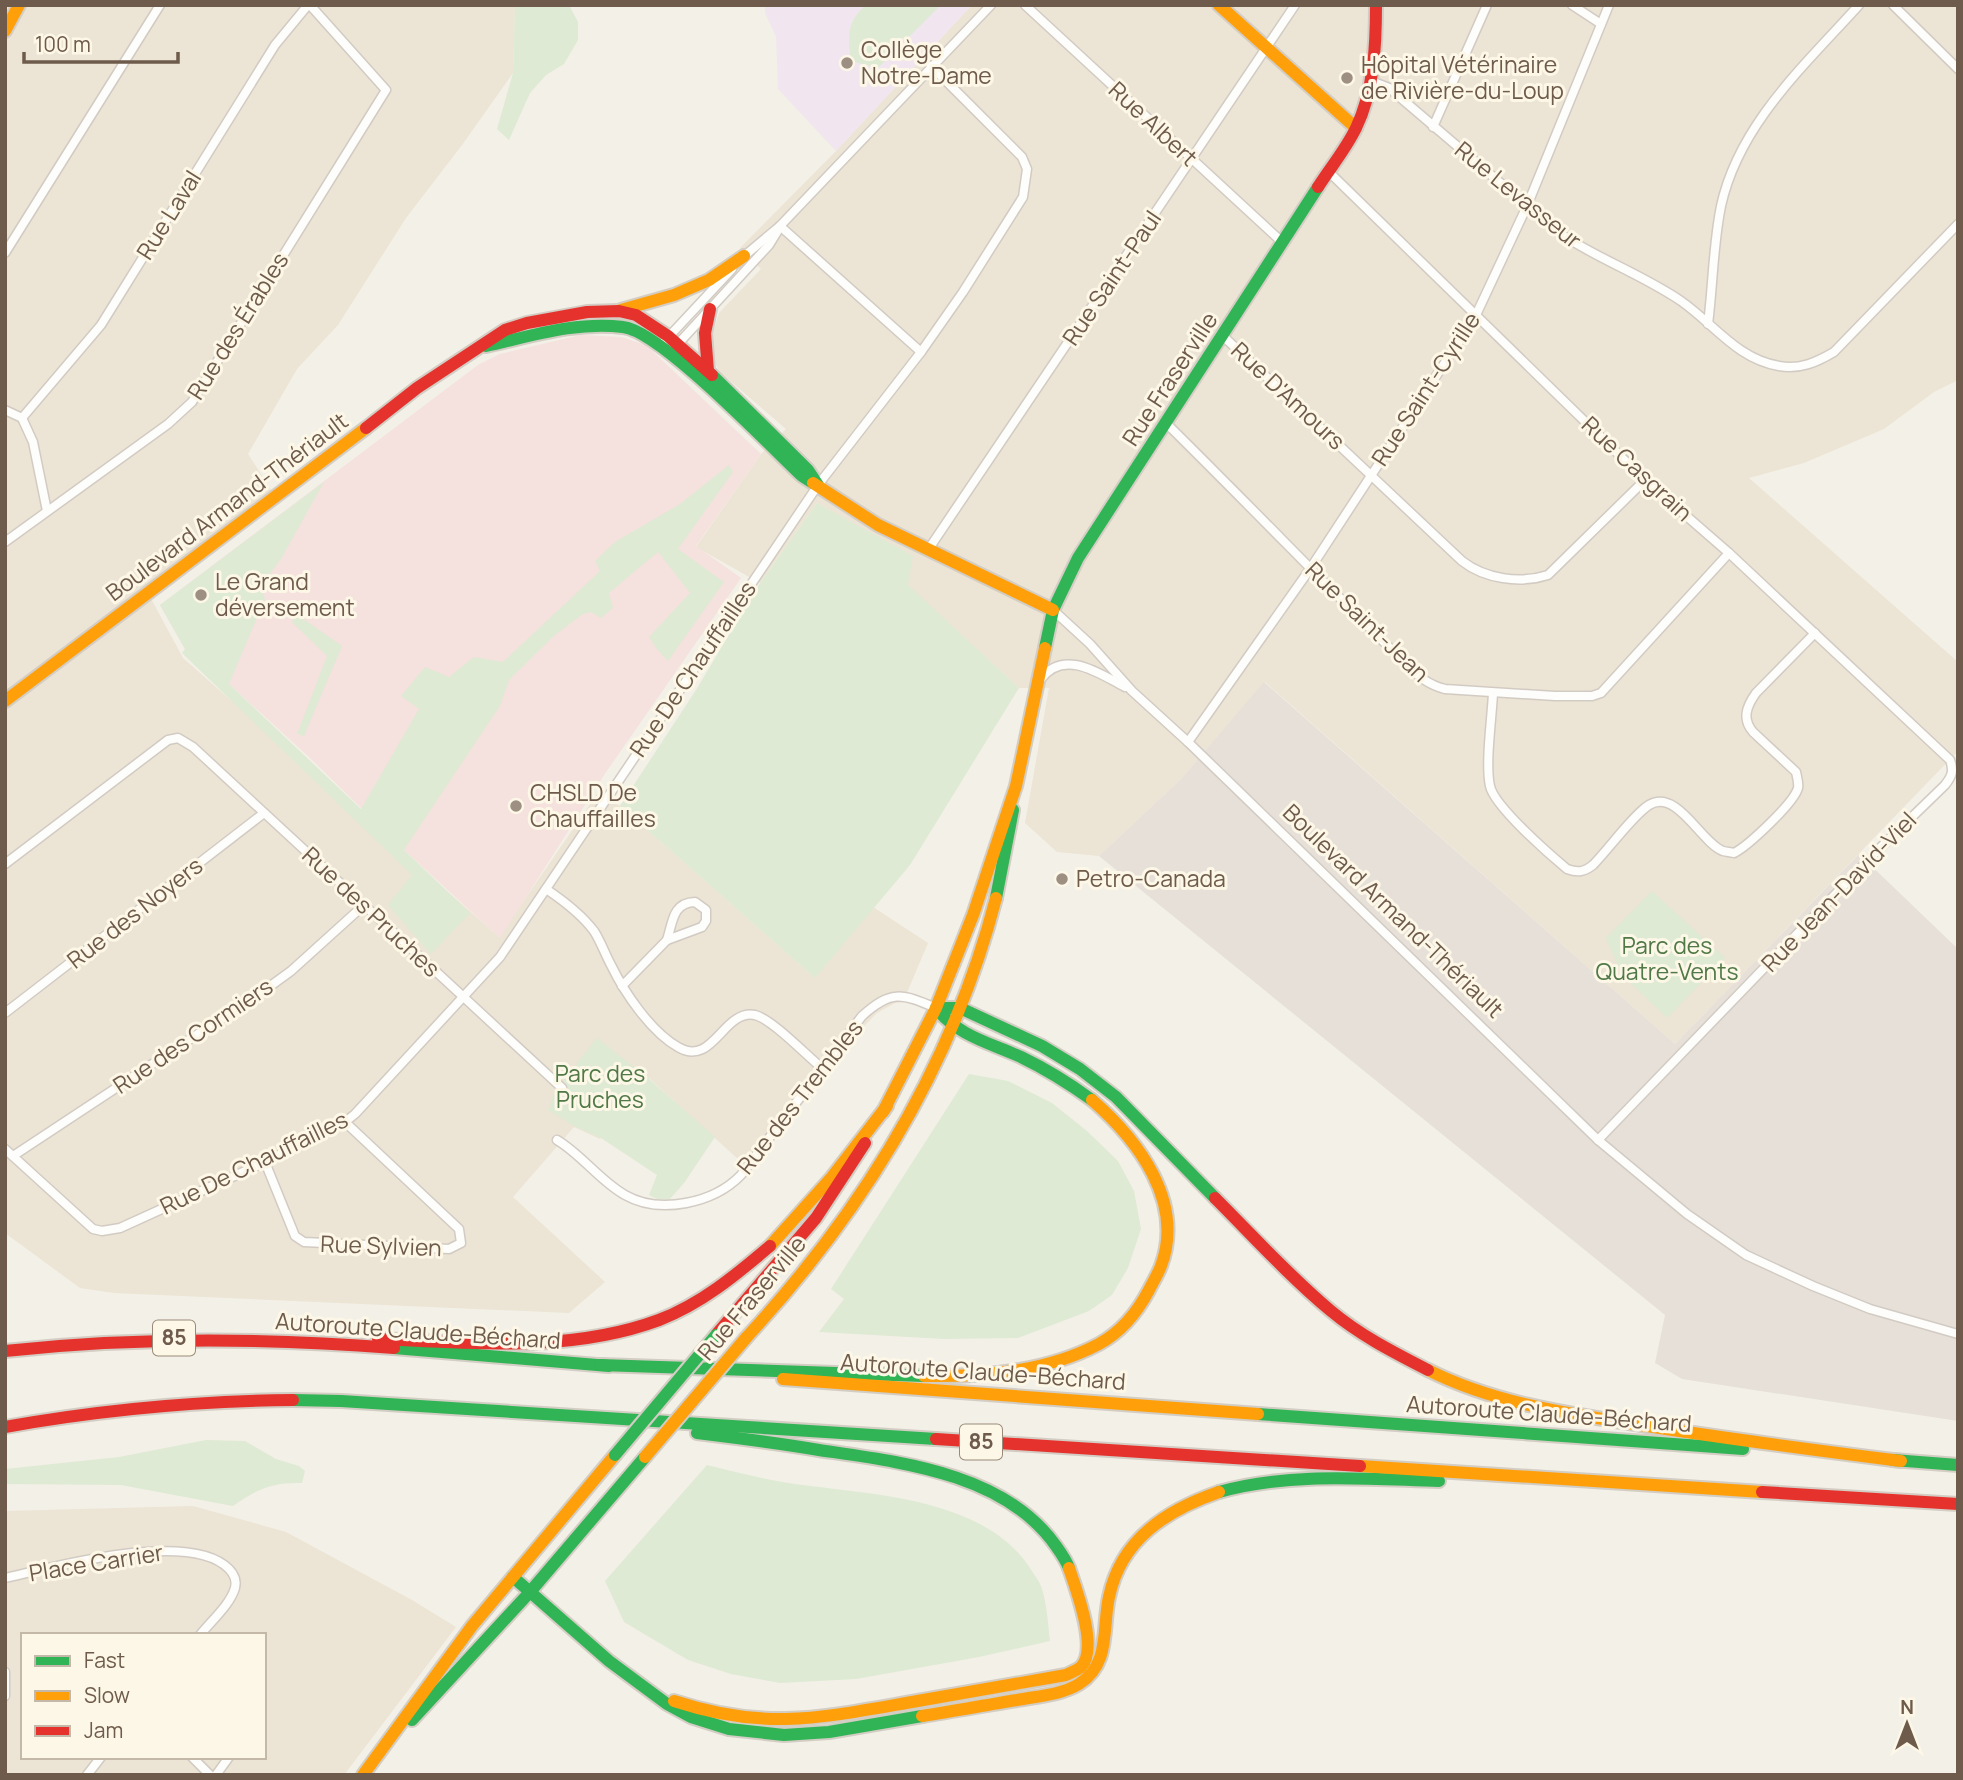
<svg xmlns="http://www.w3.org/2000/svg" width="1963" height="1780" font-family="Manrope,sans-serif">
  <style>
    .residential { fill: #ece4d4; fill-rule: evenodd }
    .industrial { fill: #e6e0d8 }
    .education { fill: #f1e6ef }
    .medical { fill: #f5e1dd }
    .green { fill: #deead3 }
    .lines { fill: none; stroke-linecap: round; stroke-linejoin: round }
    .street-casing { stroke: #d2cbc3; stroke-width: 11 }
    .fast-casing { stroke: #d3cdc4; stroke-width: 16 }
    .slow-casing { stroke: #d3cdc4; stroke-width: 16 }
    .jam-casing { stroke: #d3cdc4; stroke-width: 16 }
    .street { stroke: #fdfdfb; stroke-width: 8 }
    .fast { stroke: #30b455; stroke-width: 12 }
    .slow { stroke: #ff9f0a; stroke-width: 12 }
    .jam { stroke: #e5322d; stroke-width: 12 }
    .fast-bridge-casing { stroke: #d3cdc4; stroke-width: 16; stroke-linecap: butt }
    .slow-bridge-casing { stroke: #d3cdc4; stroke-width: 16; stroke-linecap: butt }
    .fast-bridge { stroke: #30b455; stroke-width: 12 }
    .slow-bridge { stroke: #ff9f0a; stroke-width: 12 }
    .poi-dot { fill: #9d8f82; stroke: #fdf7e7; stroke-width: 2.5 }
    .labels { text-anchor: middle; stroke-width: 6; stroke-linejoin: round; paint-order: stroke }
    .shield { fill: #fdf7e7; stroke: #998a7a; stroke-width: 2 }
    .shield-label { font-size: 21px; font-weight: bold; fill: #6e5b4b }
    .poi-label { font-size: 23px; fill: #6e5b4b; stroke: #fdf7e7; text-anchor: start }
    .street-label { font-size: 23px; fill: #6e5b4b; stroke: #fdf7e7 }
    .park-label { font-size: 23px; fill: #507947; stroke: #fdf7e7 }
  </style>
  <rect width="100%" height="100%" fill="#f3f0e7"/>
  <g class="residential">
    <path d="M5,5h510l-2,68 -51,72 -56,73 -68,107 -41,44 -49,85 27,42 -127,97 35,65 316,279 98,-143 23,12 195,172 58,-71 55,36 -25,59 -8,1 -18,10 -12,12 -115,145 -101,-92 -49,61 -26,-12 -61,70 92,85 -36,31 -455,-20 -34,-5 -75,-55z"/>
    <path d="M972,5h986v375l-24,12 -50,37 -80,34 -55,15 209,184v89l-283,293 -410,-362 -84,97 -82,77 -42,-4 -32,-29 24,-135h-30l-112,-103 5,-29 -95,-53 -57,80 -64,-36 65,-93 25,-25 -65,-56 -10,-16 1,-21 7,-23 42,-44 -21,-21 96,-97z"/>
    <path d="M193,1506l93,26 126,68 44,27 -112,148h-339v-264zM23,1635h241v122h-241z"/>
  </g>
  <path class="industrial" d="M1264,682l411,362 184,-190 99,95v472l-276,-42 -27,-16 10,-48 -566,-459 82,-77z"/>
  <path class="education" d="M765,5h207l-136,146 -58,-62 -2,-52 -11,-24z"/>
  <path class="medical" d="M581,335l40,2 25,8 115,109 -65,92 45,32 -137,197 -104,163 -96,-88 -94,-92 -81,-74 -43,-33 -26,-46 318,-240 22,-11z"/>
  <g class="green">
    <path d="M515,5h54l9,17v18l-14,24 -18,11 -16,18 -21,47 -12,-11 16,-56z"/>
    <path d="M866,5h75l-63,63 -27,-7c-3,-24 -5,-39 15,-56z"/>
    <path d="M729,465l4,7 -55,77 46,33 -56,79 -12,-13 -7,-11 41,-44 -32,-41 -49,41 4,15 -12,10 -10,-6 -8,2 -28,21 -46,45 -9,26 -96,144 66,63 -39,41 -43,-49 24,-30 -230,-222 3,-4 -25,-44 164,-123 -43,77 -20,27 4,13 -36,85 132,125 58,-100 -18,-13 24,-29 24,10 25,-20 29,5 97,-91 -5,-10 20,-19 65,-38z"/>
    <path d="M817,503l96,53 -5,29 111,103 -109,177 -95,113 -195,-172 76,-116 64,-107z"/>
    <path d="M295,613l47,33 -38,90 -7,-2 30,-78 -35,-34z"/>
    <path d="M1652,891l73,67 -58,60 -45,-43 -16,-37z"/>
    <path d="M597,1038l51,40 67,59 -31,46 -15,17 -12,-1 -8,-4 8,-20 -56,-37 -27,-12 -26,-16 8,-20z"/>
    <path d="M969,1074l39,7 44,22 35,28 31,30 16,30 7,38 -13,39 -16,27 -23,16 -71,27 -74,1 -125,-7 25,-33 -13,-10z"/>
    <path d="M206,1440l39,1 31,18 23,7 6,5 -3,12c-30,-1 -45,6 -69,23l-112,-21 -116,-1v-15l114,-12z"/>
    <path d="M707,1465c29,7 59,15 88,19 78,11 191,13 237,87 3,5 8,11 10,18 5,16 6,35 8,52l-71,16 -123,22 -76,4 -49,-9 -43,-14 -64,-38 -19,-41z"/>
  </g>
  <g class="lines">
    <g class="street-casing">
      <g id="street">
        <path d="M1025,5l257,237"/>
        <path d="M1572,5l29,19"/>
        <path d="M1893,5l65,64"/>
        <path d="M1371,81l18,7 170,145c39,26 84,42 122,68 33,23 56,58 98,65 21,4 38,-4 55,-14l124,-128"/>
        <path d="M1433,127l54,-122"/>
        <path d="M1329,172l316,308 84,73 221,207c4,11 2,16 -5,25l-64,62 -283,293"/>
        <path d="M780,226l141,126"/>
        <path d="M5,253l155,-248"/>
        <path d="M743,257l37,-31 211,-221"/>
        <path d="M1708,324c5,-39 5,-79 13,-118 18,-82 84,-141 138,-201"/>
        <path d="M1223,336l239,225c23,18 58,23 86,14l97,-95"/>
        <path d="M661,345l71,-76"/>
        <path d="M677,345l92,-100 8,-13"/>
        <path d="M5,410l17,8 11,24 14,69"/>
        <path d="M22,418l79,-93 174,-280 33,-40"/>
        <path d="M1166,423c81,80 160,162 241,242 12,12 22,20 38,24l110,7h37l9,-3 128,-140"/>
        <path d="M5,542l163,-118 24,-22 194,-312 -76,-85"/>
        <path d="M928,550l367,-545"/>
        <path d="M1053,610l37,34 42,47 56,51 410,398 89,74 59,41 67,31 57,23 88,25"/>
        <path d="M1041,679c23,-31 59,-5 84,8"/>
        <path d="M1493,693c-1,24 -8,71 -3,93 4,20 59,68 77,83 11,4 17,3 26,-4 15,-15 40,-50 56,-60 28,-17 52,38 74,46 4,1 7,1 11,2 14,-7 60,-50 64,-65 1,-5 -1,-11 -2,-16l-43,-40c-11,-13 -7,-25 3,-39l59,-60"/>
        <path d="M1188,742l122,-173 166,-254 51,-109 82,-201"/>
        <path d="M5,864l163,-124 10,-2 15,9 369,341"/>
        <path d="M546,889c18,12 35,25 48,42 7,11 11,23 17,34 13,27 40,67 67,82 35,21 45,-38 77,-32 17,4 52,41 67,53"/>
        <path d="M695,902l11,8v11l-4,6 -35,13c6,-18 5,-37 28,-38z"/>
        <path d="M622,986l45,-46"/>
        <path d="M5,1013l259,-200"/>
        <path d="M557,1140c25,15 43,41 68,55 35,20 89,8 116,-20l121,-159c29,-26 39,-23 74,-8"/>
        <path d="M5,1149l88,80 9,2 18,-3 145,-66 80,-40 10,-8 145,-157 318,-472 103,-133 42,-60 60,-95 4,-28 -5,-12 -91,-91"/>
        <path d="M13,1156l256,-169 22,-16 73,-66"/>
        <path d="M265,1162l30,74 9,6 145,7 12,-6 -2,-14 -114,-107"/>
        <path d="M5,1578c49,-11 185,-49 224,-9 5,5 8,11 6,19 -5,17 -24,33 -35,47"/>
        <path d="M5,1672v24"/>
        <path d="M192,1757l18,18"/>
        <path d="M87,1775l14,-18"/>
        <path d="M216,1775l13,-18"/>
      </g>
    </g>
    <g class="fast-casing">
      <g id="fast">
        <path d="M486,346c45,-10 91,-25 137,-19 38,4 146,118 179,149l11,7"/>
        <path d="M712,375l96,95 10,15"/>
        <path d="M1045,648l8,-38 25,-52 240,-371"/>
        <path d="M996,898l17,-88"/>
        <path d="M1092,1100c-22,-16 -46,-31 -71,-43 -31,-14 -63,-21 -85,-49h24l82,38 38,23 36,28 99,101"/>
        <path d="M394,1348l215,18"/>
        <path d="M600,1365l324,11"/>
        <path d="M293,1400l48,1 595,38"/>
        <path d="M1258,1414l485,35"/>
        <path d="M697,1433c41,5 81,10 122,17 81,12 186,23 237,96 5,7 10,14 13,22"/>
        <path d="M1893,1460l65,5"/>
        <path d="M1219,1492c70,-20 148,-13 220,-11"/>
        <path d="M513,1577l96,84 58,43 24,13 38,12 55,6 45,-3 93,-16"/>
        <path d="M412,1720l118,-128 115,-135"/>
      </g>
    </g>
    <g class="slow-casing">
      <g id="slow">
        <path d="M1219,5l137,123"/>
        <path d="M5,31l14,-26"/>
        <path d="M621,310l53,-15 35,-15 35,-24"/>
        <path d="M813,483l65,42 175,85"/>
        <path d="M5,701l361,-273"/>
        <path d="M883,1112l53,-104 37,-93 43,-129 29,-138"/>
        <path d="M770,1246l62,-69 55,-71"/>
        <path d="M746,1338c116,-126 207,-273 250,-440"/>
        <path d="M1428,1370c65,33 141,44 213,55 86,14 173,25 260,36"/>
        <path d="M924,1376c59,1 122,-4 175,-32 22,-12 39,-33 50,-54 4,-8 9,-16 12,-24 24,-64 -23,-126 -69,-166"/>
        <path d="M783,1379l475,35"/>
        <path d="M1360,1466l402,26"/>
        <path d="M674,1701c91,30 147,17 238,1 52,-9 103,-18 154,-27 4,-2 12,-5 15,-8 18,-18 -5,-78 -12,-99"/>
        <path d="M922,1716c32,-5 64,-11 95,-16 21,-4 44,-5 62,-16 32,-20 23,-56 30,-87 12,-58 58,-87 110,-105"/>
        <path d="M363,1775l109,-149 143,-171"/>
      </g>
    </g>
    <g class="jam-casing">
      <g id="jam">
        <path d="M1318,187c12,-19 28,-38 38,-59 18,-37 20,-83 20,-123"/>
        <path d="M708,371l-3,-38 5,-24"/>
        <path d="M366,428l51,-40 88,-58 22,-7 60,-11 32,-1 17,4 32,21 44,39"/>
        <path d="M1215,1198c38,38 75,79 116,113 30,25 64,42 97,59"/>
        <path d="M716,1335l100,-117 49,-75"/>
        <path d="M378,1339c93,4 192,14 281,-19 42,-16 77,-45 111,-74"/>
        <path d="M5,1351c130,-14 259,-13 389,-3"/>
        <path d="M5,1427c95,-17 191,-26 288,-27"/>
        <path d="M936,1439l424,27"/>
        <path d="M1762,1492l196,12"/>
      </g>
    </g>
    <use href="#street" class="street"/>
    <use href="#fast" class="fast"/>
    <use href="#slow" class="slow"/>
    <use href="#jam" class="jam"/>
    <g class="fast-bridge-casing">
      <path id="fast-bridge" d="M615,1455l101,-120"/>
    </g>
    <g class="slow-bridge-casing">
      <path id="slow-bridge" d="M645,1457l101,-119"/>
    </g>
    <use href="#fast-bridge" class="fast-bridge"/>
    <use href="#slow-bridge" class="slow-bridge"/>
  </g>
  <g class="poi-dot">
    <circle cx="847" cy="63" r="7"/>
    <circle cx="1347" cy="78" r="7"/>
    <circle cx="201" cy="595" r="7"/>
    <circle cx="516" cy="806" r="7"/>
    <circle cx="1062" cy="879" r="7"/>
  </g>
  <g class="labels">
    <g class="shield">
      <rect x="153" y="1320.5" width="42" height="35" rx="5"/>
      <rect x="960" y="1424.5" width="42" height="35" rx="5"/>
    </g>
    <g class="shield-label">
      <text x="174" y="1345">85</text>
      <text x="981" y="1449">85</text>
    </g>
    <g class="poi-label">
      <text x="861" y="58">Collège<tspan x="861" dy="26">Notre-Dame</tspan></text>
      <text x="1361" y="73">Hôpital Vétérinaire<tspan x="1361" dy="26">de Rivière-du-Loup</tspan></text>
      <text x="215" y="590">Le Grand<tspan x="215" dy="26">déversement</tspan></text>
      <text x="530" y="801">CHSLD De<tspan x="530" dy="26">Chauffailles</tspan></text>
      <text x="1076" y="887">Petro-Canada</text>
    </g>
    <g class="street-label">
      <text transform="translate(1153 124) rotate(43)" y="8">Rue Albert</text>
      <text transform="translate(1518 195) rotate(39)" y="8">Rue Levasseur</text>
      <text transform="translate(169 215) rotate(-58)" y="8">Rue Laval</text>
      <text transform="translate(1112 278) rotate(-56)" y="8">Rue Saint-Paul</text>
      <text transform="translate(238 326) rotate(-58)" y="8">Rue des Érables</text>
      <text transform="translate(1170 379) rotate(-57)" y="8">Rue Fraserville</text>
      <text transform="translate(1426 389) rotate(-57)" y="8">Rue Saint-Cyrille</text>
      <text transform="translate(1288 396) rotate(43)" y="8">Rue D'Amours</text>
      <text transform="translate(1637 469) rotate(43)" y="8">Rue Casgrain</text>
      <text transform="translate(227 507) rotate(-37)" y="8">Boulevard Armand-Thériault</text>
      <text transform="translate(1367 622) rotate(44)" y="8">Rue Saint-Jean</text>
      <text transform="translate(693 669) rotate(-56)" y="8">Rue De Chauffailles</text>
      <text transform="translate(1839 892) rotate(-46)" y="8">Rue Jean-David-Viel</text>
      <text transform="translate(1393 911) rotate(44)" y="8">Boulevard Armand-Thériault</text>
      <text transform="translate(371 912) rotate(43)" y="8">Rue des Pruches</text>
      <text transform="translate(135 913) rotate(-38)" y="8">Rue des Noyers</text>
      <text transform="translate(193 1036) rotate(-34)" y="8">Rue des Cormiers</text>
      <text transform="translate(800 1097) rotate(-52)" y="8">Rue des Trembles</text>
      <text transform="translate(254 1163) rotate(-26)" y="8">Rue De Chauffailles</text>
      <text transform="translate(381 1246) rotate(2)" y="8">Rue Sylvien</text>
      <text transform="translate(752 1298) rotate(-50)" y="8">Rue Fraserville</text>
      <text transform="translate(418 1331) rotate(4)" y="8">Autoroute Claude-Béchard</text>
      <text transform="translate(983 1372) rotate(4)" y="8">Autoroute Claude-Béchard</text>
      <text transform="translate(1549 1414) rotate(4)" y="8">Autoroute Claude-Béchard</text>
      <text transform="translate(96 1563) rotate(-9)" y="8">Place Carrier</text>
    </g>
    <g class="park-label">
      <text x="1667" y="954">Parc des<tspan x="1667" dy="26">Quatre-Vents</tspan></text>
      <text x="600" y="1082">Parc des<tspan x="600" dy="26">Pruches</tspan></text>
    </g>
  </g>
  <rect width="1963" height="1780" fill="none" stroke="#6e5b4b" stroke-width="14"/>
  <rect x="21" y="1633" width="245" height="126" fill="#fdf7e7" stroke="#c4b9a9" stroke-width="2"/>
  <rect x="35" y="1656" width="35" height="10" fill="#30b455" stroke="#c4b9a9" stroke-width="2"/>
  <text x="84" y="1668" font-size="21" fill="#6e5b4b">Fast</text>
  <rect x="35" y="1691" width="35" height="10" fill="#ff9f0a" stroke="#c4b9a9" stroke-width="2"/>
  <text x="84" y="1703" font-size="21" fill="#6e5b4b">Slow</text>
  <rect x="35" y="1726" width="35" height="10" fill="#e5322d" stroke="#c4b9a9" stroke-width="2"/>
  <text x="84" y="1738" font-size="21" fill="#6e5b4b">Jam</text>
  <g transform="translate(1907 1724)" stroke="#fdf7e7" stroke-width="5" paint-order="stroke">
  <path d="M0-5L12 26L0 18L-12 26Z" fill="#6e5b4b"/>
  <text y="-10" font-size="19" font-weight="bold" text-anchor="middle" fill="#6e5b4b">N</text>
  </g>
  <path d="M24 52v10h154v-10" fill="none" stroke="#6e5b4b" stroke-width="3.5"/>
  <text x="35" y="52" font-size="21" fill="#6e5b4b" stroke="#fdf7e7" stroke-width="5" paint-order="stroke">100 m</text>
</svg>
